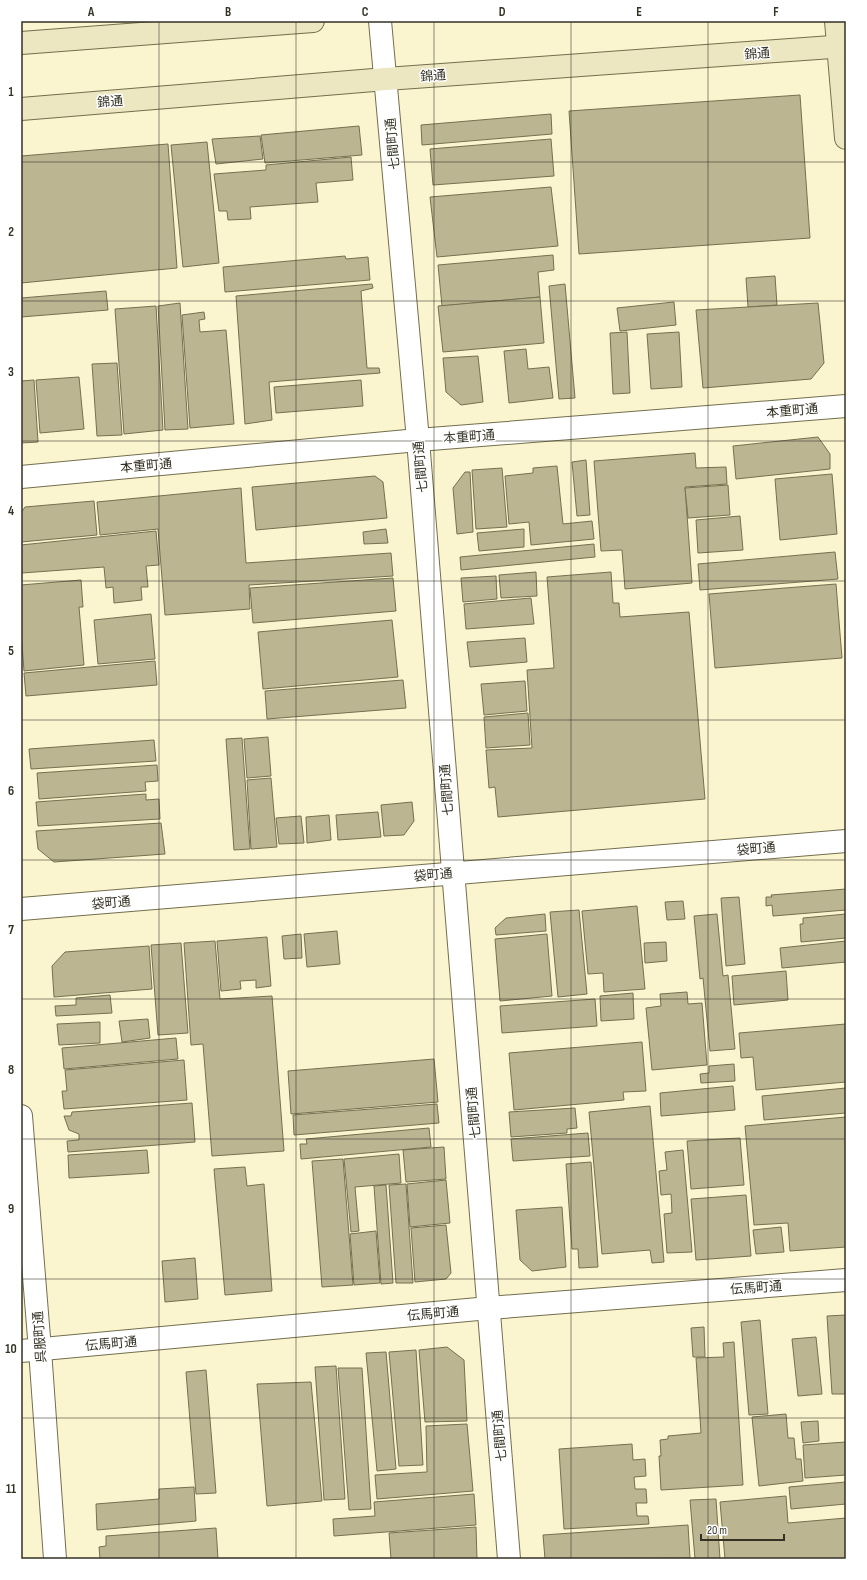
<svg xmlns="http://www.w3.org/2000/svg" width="867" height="1580" font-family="'Sofia Sans Condensed','Noto Sans JP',sans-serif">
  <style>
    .building { fill: #bbb592; stroke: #75704f }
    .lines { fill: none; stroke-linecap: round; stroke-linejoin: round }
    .street-casing { stroke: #736e4d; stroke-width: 24 }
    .secondary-casing { stroke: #736e4d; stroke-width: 24 }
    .street { stroke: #fff; stroke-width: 22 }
    .secondary { stroke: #ece6c1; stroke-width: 22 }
    .grid { fill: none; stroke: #343224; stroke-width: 1; stroke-opacity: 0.55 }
    .labels { text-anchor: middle; stroke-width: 3; stroke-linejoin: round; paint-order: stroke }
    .street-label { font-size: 13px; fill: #343224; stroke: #fff }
    .neatline { fill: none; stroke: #343224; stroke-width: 1.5 }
    .grid-label { font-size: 13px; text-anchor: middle; font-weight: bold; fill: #343224 }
  </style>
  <rect width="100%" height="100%" fill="#faf4cf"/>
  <g class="building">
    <path d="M800,95l10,143 -231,16 -10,-143z"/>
    <path d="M551,114l1,20 -130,11 -1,-20z"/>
    <path d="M359,126l3,29 -97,8 -4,-28z"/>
    <path d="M260,136l3,23 -47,5 -4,-25z"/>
    <path d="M551,139l3,37 -121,9 -3,-36z"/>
    <path d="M207,142l12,121 -36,4 -12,-122z"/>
    <path d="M168,144l9,124 -156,15v-127z"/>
    <path d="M351,157l2,23 -37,3 2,19 -68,5 1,12 -23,1 -1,-9h-8l-5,-37 52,-4v-5z"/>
    <path d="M551,187l7,59 -121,11 -7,-60z"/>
    <path d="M553,255l1,15 -16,2 2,25 -98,9 -4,-41z"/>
    <path d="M345,256l1,3 22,-2 2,23 -145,12 -2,-25z"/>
    <path d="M775,276l2,29 -29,2 -2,-29z"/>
    <path d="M372,284l1,4 -12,3 6,77h12l1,5 -111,9 3,38 -27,4 -9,-128z"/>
    <path d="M565,284l10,114 -16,1 -10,-113z"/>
    <path d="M106,291l2,19 -87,7v-19z"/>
    <path d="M540,297l4,46 -101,9 -5,-46z"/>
    <path d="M674,302l2,23 -56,6 -3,-23z"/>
    <path d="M180,303l8,126 -23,1 -7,-124z"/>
    <path d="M818,303l6,60 -13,16 -108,9 -7,-78z"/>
    <path d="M156,306l7,124 -39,4 -9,-125z"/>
    <path d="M204,312l1,7 -6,1 1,12 26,-2 8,94 -44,4 -8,-113z"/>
    <path d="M627,332l3,61 -17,1 -3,-61z"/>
    <path d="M679,332l3,55 -31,2 -4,-55z"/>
    <path d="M526,349l2,20 21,-2 4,31 -44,5 -5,-52z"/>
    <path d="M478,356l5,46 -22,3 -15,-13 -3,-34z"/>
    <path d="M117,363l5,72 -25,1 -5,-72z"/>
    <path d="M79,377l5,52 -44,4 -4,-53z"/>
    <path d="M34,380l4,62 -17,1v-62z"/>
    <path d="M361,380l2,26 -87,7 -2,-26z"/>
    <path d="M818,437l12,17v15l-94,10 -3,-33z"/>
    <path d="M695,453l1,15 30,-1 1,17 -42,3 7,96 -67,6 -3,-39 -21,1 -7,-90z"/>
    <path d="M586,460l4,55 -13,1 -5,-54z"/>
    <path d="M557,466l6,58 29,-3 2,18 -63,6 -2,-23 -20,2 -4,-48 28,-3v-5z"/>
    <path d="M502,468l5,59 -31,2 -4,-59z"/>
    <path d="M465,472h5l3,60 -16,2 -4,-46z"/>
    <path d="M832,474l5,60 -57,6 -5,-61z"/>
    <path d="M375,476l8,6 4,36 -131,12 -4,-43z"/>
    <path d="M728,485l2,30 -42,3 -3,-30z"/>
    <path d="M241,488l5,75 145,-10 2,23 -144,9 1,24 -85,6 -7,-86 -58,6 -3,-33z"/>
    <path d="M94,501l3,34 -76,7v-29l4,-6z"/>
    <path d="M740,516l3,34 -45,3 -2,-33z"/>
    <path d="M386,529l2,14 -24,1 -1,-12z"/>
    <path d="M524,529v18l-45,4 -2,-18z"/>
    <path d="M156,531l3,34 -13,1 2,21h-7l1,13 -28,3 -1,-16 -7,1 -2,-21 -82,6 -1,-28z"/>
    <path d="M594,544l1,13 -134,13 -1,-13z"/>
    <path d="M835,552l3,27 -138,11 -2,-26z"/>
    <path d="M536,572l1,24 -36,2 -2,-23z"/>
    <path d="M611,572l2,31h6l1,14 69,-5 16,187 -207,18 -3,-30 -6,1 -3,-38 46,-2 -5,-78 27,-2 -7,-91z"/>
    <path d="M496,576l1,23 -34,3 -2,-24z"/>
    <path d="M393,578l3,33 -143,12 -3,-35z"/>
    <path d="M81,580l2,27h-4l5,58 -60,6 -3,-40v-46z"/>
    <path d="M836,584l6,74 -127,10 -6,-74z"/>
    <path d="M531,598l3,26 -68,5 -2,-25z"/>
    <path d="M151,614l4,45 -57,5 -4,-44z"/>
    <path d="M392,620l6,57 -135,12 -5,-57z"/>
    <path d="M525,638l2,24 -57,5 -3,-25z"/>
    <path d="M155,661l2,24 -131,11 -2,-23z"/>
    <path d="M403,680l3,28 -139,11 -2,-28z"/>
    <path d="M525,681l2,30 -43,4 -3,-31z"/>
    <path d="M528,713l2,32 -44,3 -2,-31z"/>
    <path d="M268,737l3,39 -24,2 -3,-39z"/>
    <path d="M242,738l8,111 -16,1 -8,-111z"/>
    <path d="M154,740l2,21 -125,8 -2,-20z"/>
    <path d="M157,765l1,16 -13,1 1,9 -107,8 -2,-26z"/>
    <path d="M271,778l6,69 -26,2 -4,-69z"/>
    <path d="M146,794v6l13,-1 1,20 -122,7 -2,-24z"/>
    <path d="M412,802l2,19 -10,14 -20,1 -3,-31z"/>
    <path d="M378,812l3,25 -43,3 -2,-25z"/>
    <path d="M329,815l2,25 -24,3 -1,-26z"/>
    <path d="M301,816l3,27 -25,1 -3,-26z"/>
    <path d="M161,823l4,31 -111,8 -16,-13 -2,-18z"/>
    <path d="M846,889v21l-73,6 -1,-11 -6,1v-9h6l-1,-2z"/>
    <path d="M739,897l6,67 -19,2 -5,-68z"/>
    <path d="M683,901l2,18 -18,1 -2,-18z"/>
    <path d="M637,906l8,83 -41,3 -1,-19 -15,1 -6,-63z"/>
    <path d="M579,910l8,84 -29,3 -8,-85z"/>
    <path d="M545,914l1,17 -50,4 -1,-7 11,-10z"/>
    <path d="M717,914l6,62 5,-1 7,74 -25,2 -7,-73 -3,1 -6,-63z"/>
    <path d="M846,914v24l-45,4 -1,-18h3v-6z"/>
    <path d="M337,931l3,33 -33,3 -3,-33z"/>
    <path d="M301,934l1,24 -18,1 -2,-23z"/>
    <path d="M547,934l5,62 -52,5 -5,-62z"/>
    <path d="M267,937l4,49 -15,2v-8l-16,1 1,8 -20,2 -4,-50z"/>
    <path d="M215,941l5,58 52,-3 12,155 -72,5 -9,-112 -12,1 -7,-102z"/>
    <path d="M846,941v21l-64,6 -2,-20z"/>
    <path d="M666,942l1,19 -22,2 -1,-20z"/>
    <path d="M181,943l7,90 -30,2 -7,-90z"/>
    <path d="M149,946l3,43 -98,8 -2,-31 13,-14z"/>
    <path d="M786,971l2,29 -54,5 -2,-29z"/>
    <path d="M687,992l1,12 14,-1 5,62 -55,5 -6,-62 15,-2 -1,-12z"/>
    <path d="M633,993l1,26 -33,2 -1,-25z"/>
    <path d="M110,995l2,18 -56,3 -1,-10 21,-1v-7z"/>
    <path d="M595,999l2,27 -95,7 -2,-27z"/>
    <path d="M148,1019l2,19 -28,4 -3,-21z"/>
    <path d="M100,1022v21l-41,2 -2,-21z"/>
    <path d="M846,1024v58l-90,8 -3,-33 -12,1 -2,-25z"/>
    <path d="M176,1038l2,21 -114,10 -2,-21z"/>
    <path d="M642,1042l4,49 -23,1 1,8 -110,10 -5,-57z"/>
    <path d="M434,1059l4,43 -147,12 -3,-43z"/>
    <path d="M184,1060l3,40 -123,9 -2,-18h5l-2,-21z"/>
    <path d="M734,1064l1,17 -34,2 -1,-9 9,-1v-7z"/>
    <path d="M733,1086l2,24 -74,6 -1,-23z"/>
    <path d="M846,1088v25l-82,7 -2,-24z"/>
    <path d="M192,1103l3,39 -127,10 -1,-11 12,-1v-6l-10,-4 -5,-14h7l1,-4z"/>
    <path d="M437,1104l2,19 -145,12 -1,-20z"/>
    <path d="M650,1106l14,156 -12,1 -2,-13 -48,4 -13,-142z"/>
    <path d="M575,1108l2,20 -10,1v4l-56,4 -2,-25z"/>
    <path d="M846,1117v130l-56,4 -2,-28 -34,2 -9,-99z"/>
    <path d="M429,1128l2,19 -130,12 -1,-15h7l-1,-5z"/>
    <path d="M588,1133l2,23 -77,5 -2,-22z"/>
    <path d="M740,1138l4,47 -53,4 -4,-48z"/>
    <path d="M444,1147l2,32 -40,3 -3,-32z"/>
    <path d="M147,1150l2,23 -80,5 -1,-23z"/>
    <path d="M683,1150l9,102 -25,1 -3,-39 8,-1 -1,-19 -10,1 -2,-24 8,-1 -2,-18z"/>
    <path d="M399,1154l2,29 -46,4 4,44 -8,1 -7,-73z"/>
    <path d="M343,1159l10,126 -31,2 -10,-126z"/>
    <path d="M591,1162l7,105 -19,1 -1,-19h-6l-6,-85z"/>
    <path d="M245,1167l2,19 17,-2 8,107 -47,4 -11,-126z"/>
    <path d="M446,1180l4,43 -40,4 -3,-43z"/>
    <path d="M406,1184l7,99h-17l-7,-98z"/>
    <path d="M386,1185l7,98 -12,1 -7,-98z"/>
    <path d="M746,1195l5,61 -55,4 -5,-61z"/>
    <path d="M562,1207l4,60 -34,4 -12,-11 -4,-50z"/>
    <path d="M446,1225l5,48 -5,6 -31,3 -4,-54z"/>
    <path d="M781,1227l3,25 -28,2 -3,-24z"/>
    <path d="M376,1231l4,52 -26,2 -4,-51z"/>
    <path d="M195,1258l3,41 -33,3 -3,-41z"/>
    <path d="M846,1315v79h-14l-5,-78z"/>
    <path d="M760,1320l8,94 -19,1 -8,-93z"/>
    <path d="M704,1327l1,30h-12l-2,-29z"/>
    <path d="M816,1337l6,57 -24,2 -6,-57z"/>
    <path d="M734,1342l9,143 -82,5 -2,-34h2l-1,-16 8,-1v-3l33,-3 -5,-75 28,-1 -1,-14z"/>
    <path d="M447,1347l17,13 3,61 -42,1 -6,-72z"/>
    <path d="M416,1350l7,115 -24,1 -10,-114z"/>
    <path d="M386,1352l10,117 -19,2 -11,-118z"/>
    <path d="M336,1366l9,133 -21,1 -9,-133z"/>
    <path d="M338,1368h24l9,141 -22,1z"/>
    <path d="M206,1370l10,123 -20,1 -10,-122z"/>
    <path d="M311,1382l11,119 -55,5 -10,-122z"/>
    <path d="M786,1414l2,24h6l2,21h5l2,22 -44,5 -7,-69z"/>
    <path d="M818,1421l1,20 -16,2 -2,-21z"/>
    <path d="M467,1424l6,67 -96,8 -2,-24 52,-3 -1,-46z"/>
    <path d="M846,1442v33l-41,3 -2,-33z"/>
    <path d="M632,1444l1,16 12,-1 1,17 -12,1 1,12h11l1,14h-11l1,13h11l1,8 -85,5 -5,-80z"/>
    <path d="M846,1482v22l-55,5 -2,-22z"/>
    <path d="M194,1487l2,34 -99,9 -1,-26 63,-5v-10z"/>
    <path d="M474,1494l2,31 -142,11 -1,-17 42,-3 -1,-14z"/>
    <path d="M786,1496l2,27 58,-5v41h-121l-5,-57z"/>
    <path d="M716,1499l4,60h-25l-5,-59z"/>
    <path d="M688,1525l2,33 -145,1 -2,-24z"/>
    <path d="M476,1527l1,32h-86l-2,-26z"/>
    <path d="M216,1528l2,31h-118l-1,-12 7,-1v-10z"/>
  </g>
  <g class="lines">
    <g class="street-casing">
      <g id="street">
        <path d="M380,21l38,419 91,1119"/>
        <path d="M21,477l397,-37 428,-34"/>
        <path d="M21,909l825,-68"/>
        <path d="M21,1116l19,234 15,209"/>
        <path d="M21,1351l468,-43 357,-28"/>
      </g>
    </g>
    <g class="secondary-casing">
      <g id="secondary">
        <path d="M836,21l10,117"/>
        <path d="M21,43l292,-22"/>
        <path d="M21,109l365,-30 460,-33"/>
      </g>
    </g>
    <use href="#street" class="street"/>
    <use href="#secondary" class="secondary"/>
  </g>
  <path class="grid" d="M159,21v1538M296,21v1538M434,21v1538M571,21v1538M708,21v1538M21,162h825M21,301h825M21,441h825M21,581h825M21,720h825M21,860h825M21,999h825M21,1139h825M21,1279h825M21,1418h825"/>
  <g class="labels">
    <g class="street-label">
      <text transform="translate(757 53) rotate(-4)" y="5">錦通</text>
      <text transform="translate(433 75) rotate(-4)" y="5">錦通</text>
      <text transform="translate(110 101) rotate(-5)" y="5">錦通</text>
      <text transform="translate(392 144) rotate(-95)" y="5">七間町通</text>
      <text transform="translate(792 410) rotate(-5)" y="5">本重町通</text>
      <text transform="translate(469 436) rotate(-4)" y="5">本重町通</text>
      <text transform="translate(146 465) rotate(-5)" y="5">本重町通</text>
      <text transform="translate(420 467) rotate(-95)" y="5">七間町通</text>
      <text transform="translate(446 790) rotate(-94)" y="5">七間町通</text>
      <text transform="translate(756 848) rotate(-5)" y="5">袋町通</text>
      <text transform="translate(433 874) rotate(-5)" y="5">袋町通</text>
      <text transform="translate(111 902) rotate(-5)" y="5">袋町通</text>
      <text transform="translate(473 1113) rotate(-95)" y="5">七間町通</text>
      <text transform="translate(756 1287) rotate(-4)" y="5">伝馬町通</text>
      <text transform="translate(433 1313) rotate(-5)" y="5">伝馬町通</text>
      <text transform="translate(39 1337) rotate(-94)" y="5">呉服町通</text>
      <text transform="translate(111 1343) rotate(-5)" y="5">伝馬町通</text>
      <text transform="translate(499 1436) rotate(-95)" y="5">七間町通</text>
    </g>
  </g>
  <rect width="867" height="1580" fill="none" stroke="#ffffff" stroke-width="44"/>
  <path d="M701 1534v6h83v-6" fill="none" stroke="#343224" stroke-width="2"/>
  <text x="707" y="1534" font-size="12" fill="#343224" stroke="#ffffff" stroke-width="3" paint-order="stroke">20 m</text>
  <rect x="22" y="22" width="823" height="1536" class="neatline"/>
  <g class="grid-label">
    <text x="91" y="16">A</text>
    <text x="228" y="16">B</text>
    <text x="365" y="16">C</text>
    <text x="502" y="16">D</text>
    <text x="639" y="16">E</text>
    <text x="776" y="16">F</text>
    <text x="11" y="96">1</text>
    <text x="11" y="236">2</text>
    <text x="11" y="376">3</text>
    <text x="11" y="515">4</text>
    <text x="11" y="655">5</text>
    <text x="11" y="795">6</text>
    <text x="11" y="934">7</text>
    <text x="11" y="1074">8</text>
    <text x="11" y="1213">9</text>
    <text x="11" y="1353">10</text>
    <text x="11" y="1493">11</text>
  </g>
</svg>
